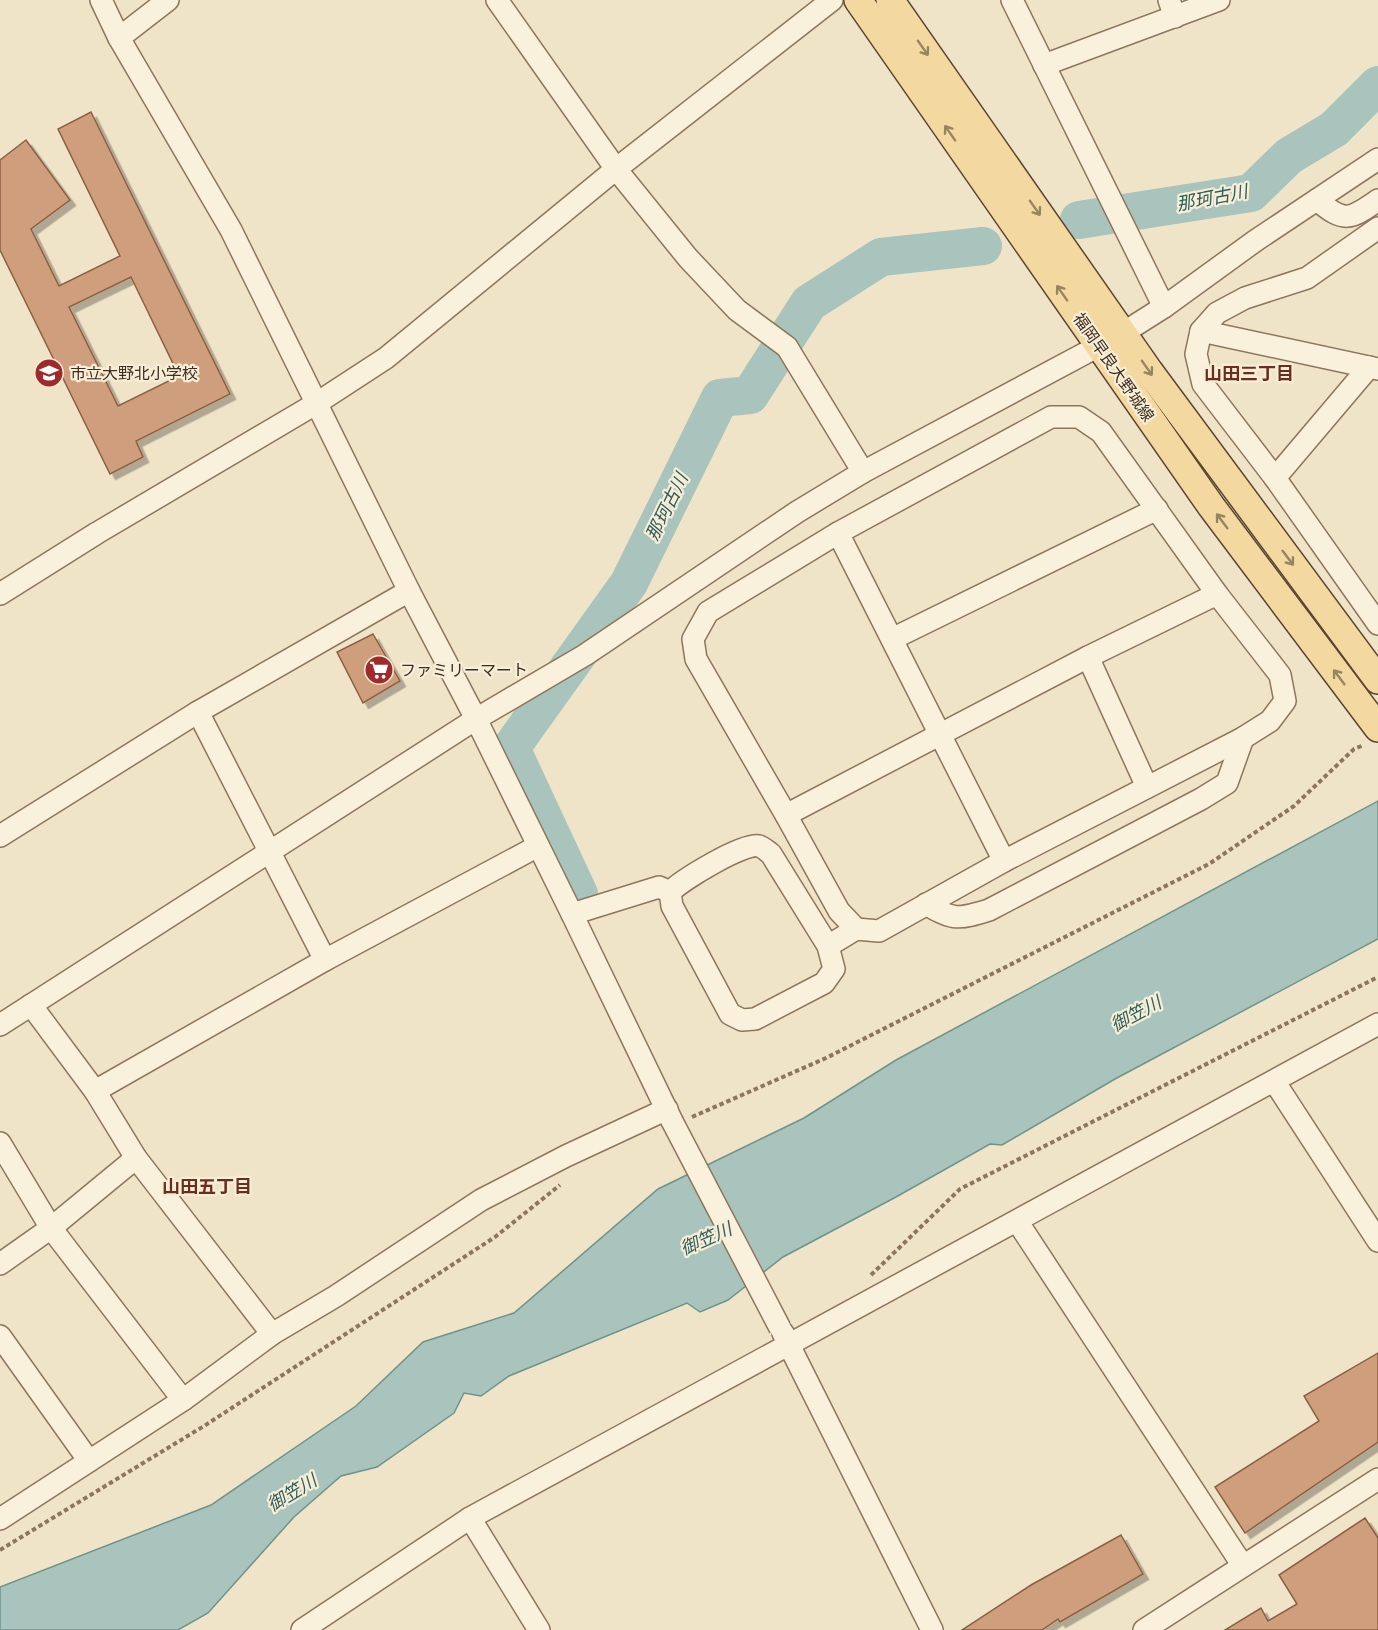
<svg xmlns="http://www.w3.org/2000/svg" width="1378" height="1630" font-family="'Crimson Pro','Noto Sans JP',serif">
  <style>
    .water { fill: #a9c4bc; stroke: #6f938a; stroke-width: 1.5 }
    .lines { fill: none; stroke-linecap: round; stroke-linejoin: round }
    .river { stroke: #a9c4bc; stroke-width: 38 }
    .building { fill: #cf9f7d; stroke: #8d5f41; stroke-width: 1.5; fill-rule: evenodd; filter: url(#shadow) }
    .minor-casing { stroke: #8d765c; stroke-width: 24 }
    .major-casing { stroke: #5b4430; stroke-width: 30 }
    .path { stroke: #8d765c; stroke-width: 4; stroke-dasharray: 4.5 3; stroke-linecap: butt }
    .minor { stroke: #faf1dc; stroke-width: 21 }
    .major { stroke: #f3d9a0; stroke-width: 27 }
    .minor-bridge-casing { stroke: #8d765c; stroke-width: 24; stroke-linecap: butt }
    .minor-bridge { stroke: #faf1dc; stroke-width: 21 }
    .oneway { stroke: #988460 }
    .labels { text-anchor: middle; stroke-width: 4.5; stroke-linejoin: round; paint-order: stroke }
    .street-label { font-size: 16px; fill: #3d2e20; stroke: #f7eed8 }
    .poi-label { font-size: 16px; fill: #3d2e20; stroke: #f7eed8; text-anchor: start }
    .water-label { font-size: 18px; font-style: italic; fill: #2f5d5a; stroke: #f7eed8 }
    .neighbourhood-label { font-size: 18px; font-weight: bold; fill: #6b2e1e; stroke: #f7eed8 }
  </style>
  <defs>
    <filter id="shadow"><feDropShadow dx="5.5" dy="5.5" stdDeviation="0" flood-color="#0004"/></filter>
  </defs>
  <rect width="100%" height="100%" fill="#f0e4c8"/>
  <path class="water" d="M1378,801v138l-263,140 -113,66 -12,-1 -94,53 -113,60 -55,43 -28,12 -13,-9 -178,73 -28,20 -17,-3 -10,20 -77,54 -36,9 -47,41 -86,96 -30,17h-178v-43l211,-82 145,-99 67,-64 91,-29 144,-124 146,-71 92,-58z"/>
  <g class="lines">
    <g class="river">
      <path d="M1079,220l172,-27 38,-37 45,-27 44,-44"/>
      <path d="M579,894l-68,-146 118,-165 91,-185 30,-3 59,-92 72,-46 102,-11"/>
    </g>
  </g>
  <g class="building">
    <path d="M91,112l139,282 -94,47 7,16 -33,17 -110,-224v-90l26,-20 44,60 -39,29 28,57 61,-30 -62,-127zM131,277l48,99 -61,30 -49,-99z"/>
    <path d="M373,634l27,47 -37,22 -26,-51z"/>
    <path d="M1378,1353v89l-133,91 -30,-46 104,-66 -15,-25z"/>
    <path d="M1365,1518l13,20v92h-153l36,-22 7,13 29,-17 -18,-29z"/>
    <path d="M1121,1535l22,39 -83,48 -2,-3 -16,11h-80l69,-45z"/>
  </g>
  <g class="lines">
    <g class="minor-casing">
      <g id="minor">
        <path d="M101,0l18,38 112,192 178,361 67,128 96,195 100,207"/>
        <path d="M497,0l119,169 72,89 49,52 50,37 76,125"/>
        <path d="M1012,0l152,307"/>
        <path d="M1169,0l6,17"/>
        <path d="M119,38l49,-38"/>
        <path d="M1044,65l175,-65"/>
        <path d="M1317,200c27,23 33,20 61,0"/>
        <path d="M1378,228l-71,50 -62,20 -28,15 -16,18 -5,23 7,30 72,94 103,146"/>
        <path d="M1201,331l177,38"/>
        <path d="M1275,478l94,-111"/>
        <path d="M838,533l166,328"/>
        <path d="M0,594l97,-61 220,-130 69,-45 230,-189 216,-169"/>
        <path d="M892,639l265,-130"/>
        <path d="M1088,657l59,130"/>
        <path d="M198,712l127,248"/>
        <path d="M786,815l302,-158 129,-63"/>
        <path d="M0,836l198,-124 211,-121"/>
        <path d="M926,904c27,17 34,15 63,6l212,-111 26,-16 16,-45"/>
        <path d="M572,914l87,-27 11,5c12,-12 74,-50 89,-46 4,1 8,5 12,8l57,92 6,23 -10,14 -69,36 -13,1 -12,-6 -58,-108 -2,-14"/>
        <path d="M828,946l28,-17 23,2 125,-70 239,-123 27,-17 15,-20 -5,-26 -63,-81 -116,-162 -22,-15h-28l-213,116 -130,79 -15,27 3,20 90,156 53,96 17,18"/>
        <path d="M31,1005l64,86 41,67 136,176"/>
        <path d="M0,1025l476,-306 109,-64 212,-143 66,-40 260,-139 41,-26 91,-66 123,-82"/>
        <path d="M1274,1081l104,160"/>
        <path d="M95,1091l230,-131 213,-114"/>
        <path d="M0,1143l51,85 132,172"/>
        <path d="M1017,1221l226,345"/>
        <path d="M0,1264l51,-36 85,-70"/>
        <path d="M783,1333l149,297"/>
        <path d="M0,1336l89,125"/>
        <path d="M470,1518l69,112"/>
        <path d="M0,1519l183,-119 89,-66 64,-38 145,-96 85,-44 101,-47"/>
        <path d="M302,1630l168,-112 908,-494"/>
        <path d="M1144,1630l234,-151"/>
      </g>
    </g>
    <g class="major-casing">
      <g id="major">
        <path d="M858,0l353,506 167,222"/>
        <path d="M890,0l259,371 229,309"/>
      </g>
    </g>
    <g class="path">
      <path d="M692,1117l134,-59 383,-194 85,-58 60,-57 10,-4"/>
      <path d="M871,1275l89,-86 418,-212"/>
      <path d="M0,1550l204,-124 291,-189 65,-52"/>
    </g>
    <use href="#minor" class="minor"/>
    <use href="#major" class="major"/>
    <g class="minor-bridge-casing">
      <path id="minor-bridge" d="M672,1121l108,207"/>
    </g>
    <use href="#minor-bridge" class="minor-bridge"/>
  </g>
  <defs><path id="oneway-shaft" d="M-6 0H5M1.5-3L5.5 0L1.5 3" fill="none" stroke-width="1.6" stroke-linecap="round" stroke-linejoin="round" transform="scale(1.5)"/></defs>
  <g class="oneway">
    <use href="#oneway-shaft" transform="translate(923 48) rotate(55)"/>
    <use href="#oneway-shaft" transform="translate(950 133) rotate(-125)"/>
    <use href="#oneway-shaft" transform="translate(1035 208) rotate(55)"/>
    <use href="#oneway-shaft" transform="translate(1062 293) rotate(-125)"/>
    <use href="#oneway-shaft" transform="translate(1147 368) rotate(55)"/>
    <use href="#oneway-shaft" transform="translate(1222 521) rotate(-127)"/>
    <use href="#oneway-shaft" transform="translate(1288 558) rotate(53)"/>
    <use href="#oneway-shaft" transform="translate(1339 677) rotate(-127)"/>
  </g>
  <defs>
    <g id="school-disc" transform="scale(1.5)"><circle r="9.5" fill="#9e2a2b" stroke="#f7eed8"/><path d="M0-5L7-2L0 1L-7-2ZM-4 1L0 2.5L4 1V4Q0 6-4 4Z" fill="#fff"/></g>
    <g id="supermarket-disc" transform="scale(1.5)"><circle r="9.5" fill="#9e2a2b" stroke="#f7eed8"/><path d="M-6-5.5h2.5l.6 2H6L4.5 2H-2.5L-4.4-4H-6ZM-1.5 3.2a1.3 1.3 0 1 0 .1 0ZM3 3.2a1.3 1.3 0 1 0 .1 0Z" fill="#fff"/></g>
  </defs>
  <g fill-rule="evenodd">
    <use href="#school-disc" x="49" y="373"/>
    <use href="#supermarket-disc" x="379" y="670"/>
  </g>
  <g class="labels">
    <g class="street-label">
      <text transform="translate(1114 367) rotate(55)" y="6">福岡早良大野城線</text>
    </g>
    <g class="poi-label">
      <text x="70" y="379">市立大野北小学校</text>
      <text x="400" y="676">ファミリーマート</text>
    </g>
    <g class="water-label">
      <text transform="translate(1212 198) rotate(-11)" y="6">那珂古川</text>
      <text transform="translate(667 507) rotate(-64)" y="6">那珂古川</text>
      <text transform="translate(1136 1014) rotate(-28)" y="6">御笠川</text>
      <text transform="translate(706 1239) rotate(-24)" y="6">御笠川</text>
      <text transform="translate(292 1493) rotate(-31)" y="6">御笠川</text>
    </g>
    <g class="neighbourhood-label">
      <text x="1249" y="380">山田三丁目</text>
      <text x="207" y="1193">山田五丁目</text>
    </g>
  </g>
</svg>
